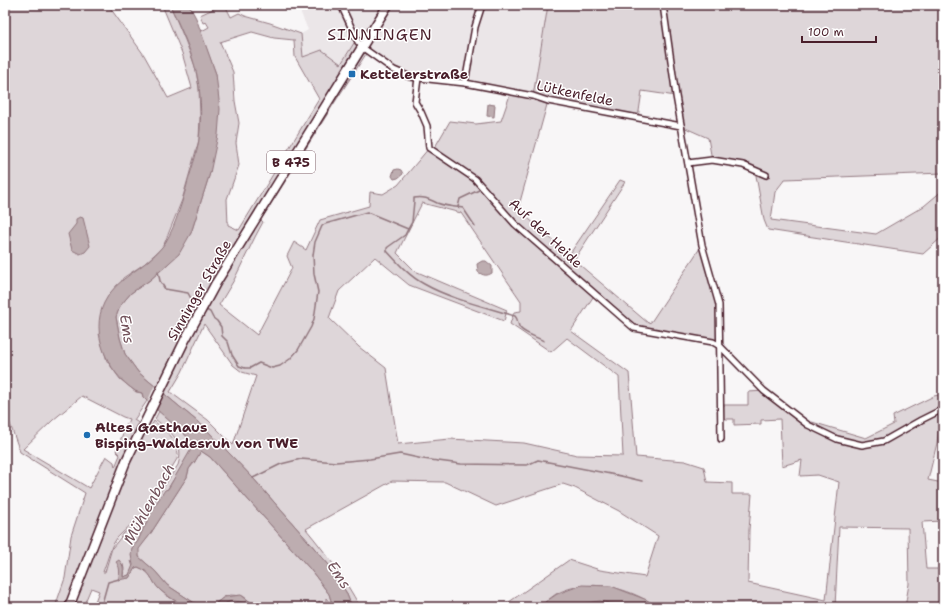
<svg xmlns="http://www.w3.org/2000/svg" width="948" height="612" font-family="'Shantell Sans',sans-serif">
  <style>
    .built { fill: #ebe6e8 }
    .green { fill: #ded6d9; stroke: #947a82; fill-rule: evenodd }
    .water { fill: #bdadb0; stroke: #8f747b }
    .pier { fill: #f8f6f7 }
    .lines { fill: none; stroke-linecap: round; stroke-linejoin: round }
    .stream { stroke: #8f747b; stroke-width: 1.5 }
    .minor-casing { stroke: #4a1f2b; stroke-width: 8 }
    .primary-casing { stroke: #4a1f2b; stroke-width: 11 }
    .minor { stroke: #fff; stroke-width: 5 }
    .primary { stroke: #fff; stroke-width: 8 }
    .poi-dot { fill: #1f6fb2; stroke: #fff; stroke-width: 1.5 }
    .labels { text-anchor: middle; stroke-width: 3; stroke-linejoin: round; paint-order: stroke }
    .shield { fill: #fff; stroke: #80626b; stroke-width: 1 }
    .shield-label { font-size: 13px; font-weight: bold; fill: #4a1f2b }
    .poi-label { font-size: 14px; font-weight: bold; fill: #4a1f2b; stroke: #fff; text-anchor: start }
    .street-label { font-size: 14px; fill: #4a1f2b; stroke: #fff }
    .water-label { font-size: 15px; font-style: italic; fill: #72515a; stroke: #fff }
    .quarter-label { font-size: 16px; letter-spacing: 1px; fill: #4a1f2b; stroke: #fff }
  </style>
  <rect width="100%" height="100%" fill="#f8f6f7"/>
  <filter id="ink" filterUnits="userSpaceOnUse"><feTurbulence type="fractalNoise" baseFrequency=".025" numOctaves="2"/><feDisplacementMap in="SourceGraphic" scale="8" xChannelSelector="R" yChannelSelector="G"/><feConvolveMatrix kernelMatrix="1 2 1 2 8 2 1 2 1" color-interpolation-filters="sRGB"/></filter>
  <g filter="url(#ink)">
    <path class="built" d="M314,5h27l1,2 2,-2h204l-15,91 -123,-19 -56,-34 -13,21 -38,-7 -2,-23 7,-4 -8,-19z"/>
    <g class="green">
      <path d="M5,5h103l36,50 24,43 24,-10 -10,-35 -20,-48h8l15,35 10,26 4,22 1,28 -1,24 -17,60 -19,47 -19,17 -21,14 -24,56 8,27 13,18 16,13 6,1 1,4 4,4 -13,19 15,10 5,-9 14,12 7,8 3,13 -1,5 -31,51 -29,28 -5,8 -9,26h2l7,-24 5,-6 7,-9 19,-15 35,-53c7,-23 -7,-33 -23,-46l4,-8 32,29 2,8 -50,81 -5,12 -6,7v13h-1l2,6 -4,8 -6,2 1,-8 -1,-5 -3,2 -1,12h10l6,-10 3,-1c14,5 13,14 22,23 7,7 16,11 24,16l5,1h-96l6,-16 -8,-3 -8,19h-28l10,-29 6,-42 14,-43 -65,-41 -11,-31 -2,-32 -2,-1v-178l3,-4 -3,-1zM82,396l41,21 6,2 -12,29 -1,3 4,4 -5,12 -1,-5 -8,-6 -17,32 -66,-39 30,-29z"/>
      <path d="M222,5h3l6,12 8,-4 6,3 25,7 31,11 2,23 19,-7 19,14 13,-21 4,-1 10,9 -35,54 -72,115 2,2 -8,15 -21,43 -15,25 38,30 35,-67 -5,-12 7,-14 12,8 14,-30 49,-14 1,-14 13,2 15,-9 31,-37 6,-1 15,-26 26,3 25,-3 10,-29 22,4 15,-91h395v168l-158,6 -10,13 -4,28 105,14 48,-28 19,-16v46l-20,18 -155,-24 -4,-10 -9,-50 -43,-10 -4,-22 -27,-12 -5,-30 -34,-5 -4,27 -90,-17 -30,108 51,46 51,-75 5,2 -51,78 74,63 3,-1 51,-77 17,60 1,41 -86,-18 -39,-34 -24,37 58,42 7,84 49,4 19,6 3,15 25,1v11h20l-3,36 -1,53 78,17 13,-118 -21,-7 -18,1 2,-16 -20,6 -2,-47 -19,1v4l-27,1v-6h-13v-14h27v-13l16,-1 44,34 4,-3 54,16 28,-14 -1,-8 41,-20 9,-2v15h-2l-4,34 -9,37 15,3v38l-21,1 4,47h17v38h-38l4,-23 -1,-56 -69,-1 -4,80h-178c-28,-20 -69,-30 -101,-13 -6,4 -11,9 -17,12 -6,3 -29,1 -37,1l67,-47 31,10 45,7 13,-41 -39,-25 -44,-23 -12,-4 -67,22 -51,-24 -53,-1 -86,48c20,24 39,50 54,78h-8l-6,-15 -17,-27 -76,-87 -49,-51 -66,-55 -13,-18 -5,-16 -4,-21 4,-11 11,-13 19,-13 18,-16 23,-31 19,-60 6,-99 -16,-42 9,-5 -3,-5 -3,1 -3,-8zM252,32l22,6 20,2 1,17 24,42 -80,131 -11,-5 -1,-26 12,-34 -3,-22 3,-20 -4,-22 -2,-29 -13,-30zM422,203l39,10 60,88v10l-7,1 -4,12 41,28 16,-14 52,39 4,79 -46,-1 -53,-12 -74,-4 -52,5 -12,-76 -27,-21 -30,-29 10,-27 36,-34 34,28 95,36 3,-11 -92,-39 -18,-18zM204,324l29,41 9,7 14,4 -23,69 -25,-25 -38,-28 12,-20z"/>
      <path d="M201,451l9,6 100,112 19,25 4,13h-6l2,-5 -3,-4v9l-7,-6 -1,3 -3,-1 3,4h-61l-14,-11 -13,-1 -6,2 -13,10h-7l-8,-3 -29,-19 -12,-14 -16,-14 -1,-8 11,-13 38,-59 2,-8 5,-6z"/>
      <path d="M234,600l11,3 5,4h-26l2,-4z"/>
      <path d="M600,601l25,6h-62v-1z"/>
    </g>
    <g class="water">
      <path d="M170,5h19l7,13 20,56 4,35 -2,26 -8,38 -19,60 -12,21 -29,26 -19,13 -11,13 -4,11 4,21 5,16 13,18 66,55 49,51 76,87 17,27 6,15h-19l-4,-13 -19,-25 -100,-112 -9,-6 -7,12h-1l-4,6 -2,8 -38,59 -10,13v8l16,14 12,14 29,19 8,3h7l13,-10 17,-2 16,12c-11,0 -19,-10 -31,-4l-2,4h-35l-5,-1c-8,-5 -17,-10 -24,-16 -10,-10 -7,-17 -22,-23l-3,1 -6,10 -11,2v-1l1,-1c1,-7 1,-11 -3,-16l3,-2c6,7 4,9 4,17l6,-2 4,-10 -2,-10 1,-7 6,-7 5,-12 5,-8 -1,-4 18,-27 3,-1 22,-38 3,-3 -2,-8 -44,-39 -4,-4 -1,-4c-3,-1 -6,-1 -8,-3 -27,-18 -44,-57 -30,-87 12,-26 41,-34 58,-56 11,-13 19,-42 24,-59 4,-16 11,-33 13,-49 3,-24 2,-50 -4,-72 -6,-22 -16,-42 -25,-62z"/>
      <path d="M488,104l7,1 -1,12 -7,-1z"/>
      <path d="M398,169l3,1 2,4 -5,4 -4,1 -2,-3 2,-6z"/>
      <path d="M80,217l3,1 7,28 -5,6 -5,2 -8,-4 -4,-16 8,-10v-5z"/>
      <path d="M482,261h4l6,5v7c-5,3 -8,3 -14,-1l-1,-8z"/>
      <path d="M582,585l29,1 36,14 10,7h-32l-25,-6 -37,6h-25l19,-13z"/>
    </g>
    <path class="pier" d="M155,385l10,7 -9,19 -9,-8z"/>
    <g class="lines">
      <g class="stream">
        <path d="M458,207l2,-8 19,-9"/>
        <path d="M408,229l4,-7 2,-21v-3c9,-2 15,1 23,5 7,3 17,4 26,5l12,18"/>
        <path d="M158,271l2,10 5,8 23,4 6,11 6,3"/>
        <path d="M206,310l4,2 3,6 4,3 4,6 1,9 6,6 4,13 7,11 6,2h5l9,-5 13,5 8,-2 10,-7 8,-9 13,-23 3,-8 4,-27 -4,-18 -1,-19 2,-13 7,-16 3,-2 42,-12 41,17 -3,6 -17,12 -1,1v3c11,12 22,25 37,33 26,15 62,23 91,32 4,4 2,8 5,12 5,6 17,9 24,13"/>
        <path d="M253,478l28,-14 20,-5 35,3 34,-3 30,-5 23,5 38,5 66,1 11,-5 83,16 21,5"/>
        <path d="M101,607l7,-25 11,-3"/>
      </g>
      <g class="minor-casing">
        <g id="minor">
          <path d="M341,5l17,37 8,8 28,20 16,7 55,6 68,13 15,5 133,25"/>
          <path d="M663,5l13,91 26,149 17,60 2,134"/>
          <path d="M418,78l-3,24 6,10 6,14 2,22 46,31 40,45 119,104 79,14 7,4 44,45 44,34 29,14 25,6 22,-4 37,-21 22,-11"/>
          <path d="M465,83l10,-56 7,-22"/>
          <path d="M688,163l24,-3 31,5 23,10"/>
        </g>
      </g>
      <g class="primary-casing">
        <path id="primary" d="M69,607l57,-146 59,-121 31,-57 172,-278"/>
      </g>
      <use href="#minor" class="minor"/>
      <use href="#primary" class="primary"/>
    </g>
  </g>
  <g class="poi-dot">
    <rect x="348" y="70" width="8" height="8" rx="2"/>
    <circle cx="87" cy="435" r="4"/>
  </g>
  <g class="labels">
    <rect class="shield" x="267" y="151" width="48" height="22" rx="3"/>
    <g class="shield-label">
      <text x="291" y="167">B 475</text>
    </g>
    <g class="poi-label">
      <text x="360" y="79">Kettelerstraße</text>
      <text x="95" y="432">Altes Gasthaus<tspan x="95" dy="16">Bisping-Waldesruh von TWE</tspan></text>
    </g>
    <g class="street-label">
      <text transform="translate(575 93) rotate(12)" y="5">Lütkenfelde</text>
      <text transform="translate(546 233) rotate(43)" y="5">Auf der Heide</text>
      <text transform="translate(199 290) rotate(-60)" y="5">Sinninger Straße</text>
    </g>
    <g class="water-label">
      <text transform="translate(127 329) rotate(81)" y="5">Ems</text>
      <text transform="translate(149 504) rotate(-61)" y="5">Mühlenbach</text>
      <text transform="translate(339 575) rotate(56)" y="5">Ems</text>
    </g>
    <g class="quarter-label">
      <text x="380" y="40">SINNINGEN</text>
    </g>
  </g>
  <rect width="948" height="612" fill="none" stroke="#fff" stroke-width="20"/>
  <rect x="10" y="10" width="928" height="592" fill="none" stroke="#4a1f2b" stroke-width="1.5" filter="url(#ink)"/>
  <path d="M802 36v6h74v-6" fill="none" stroke="#4a1f2b" stroke-width="2"/>
  <text x="808" y="36" font-size="12" fill="#4a1f2b" stroke="#ffffff" stroke-width="3" paint-order="stroke">100 m</text>
</svg>
